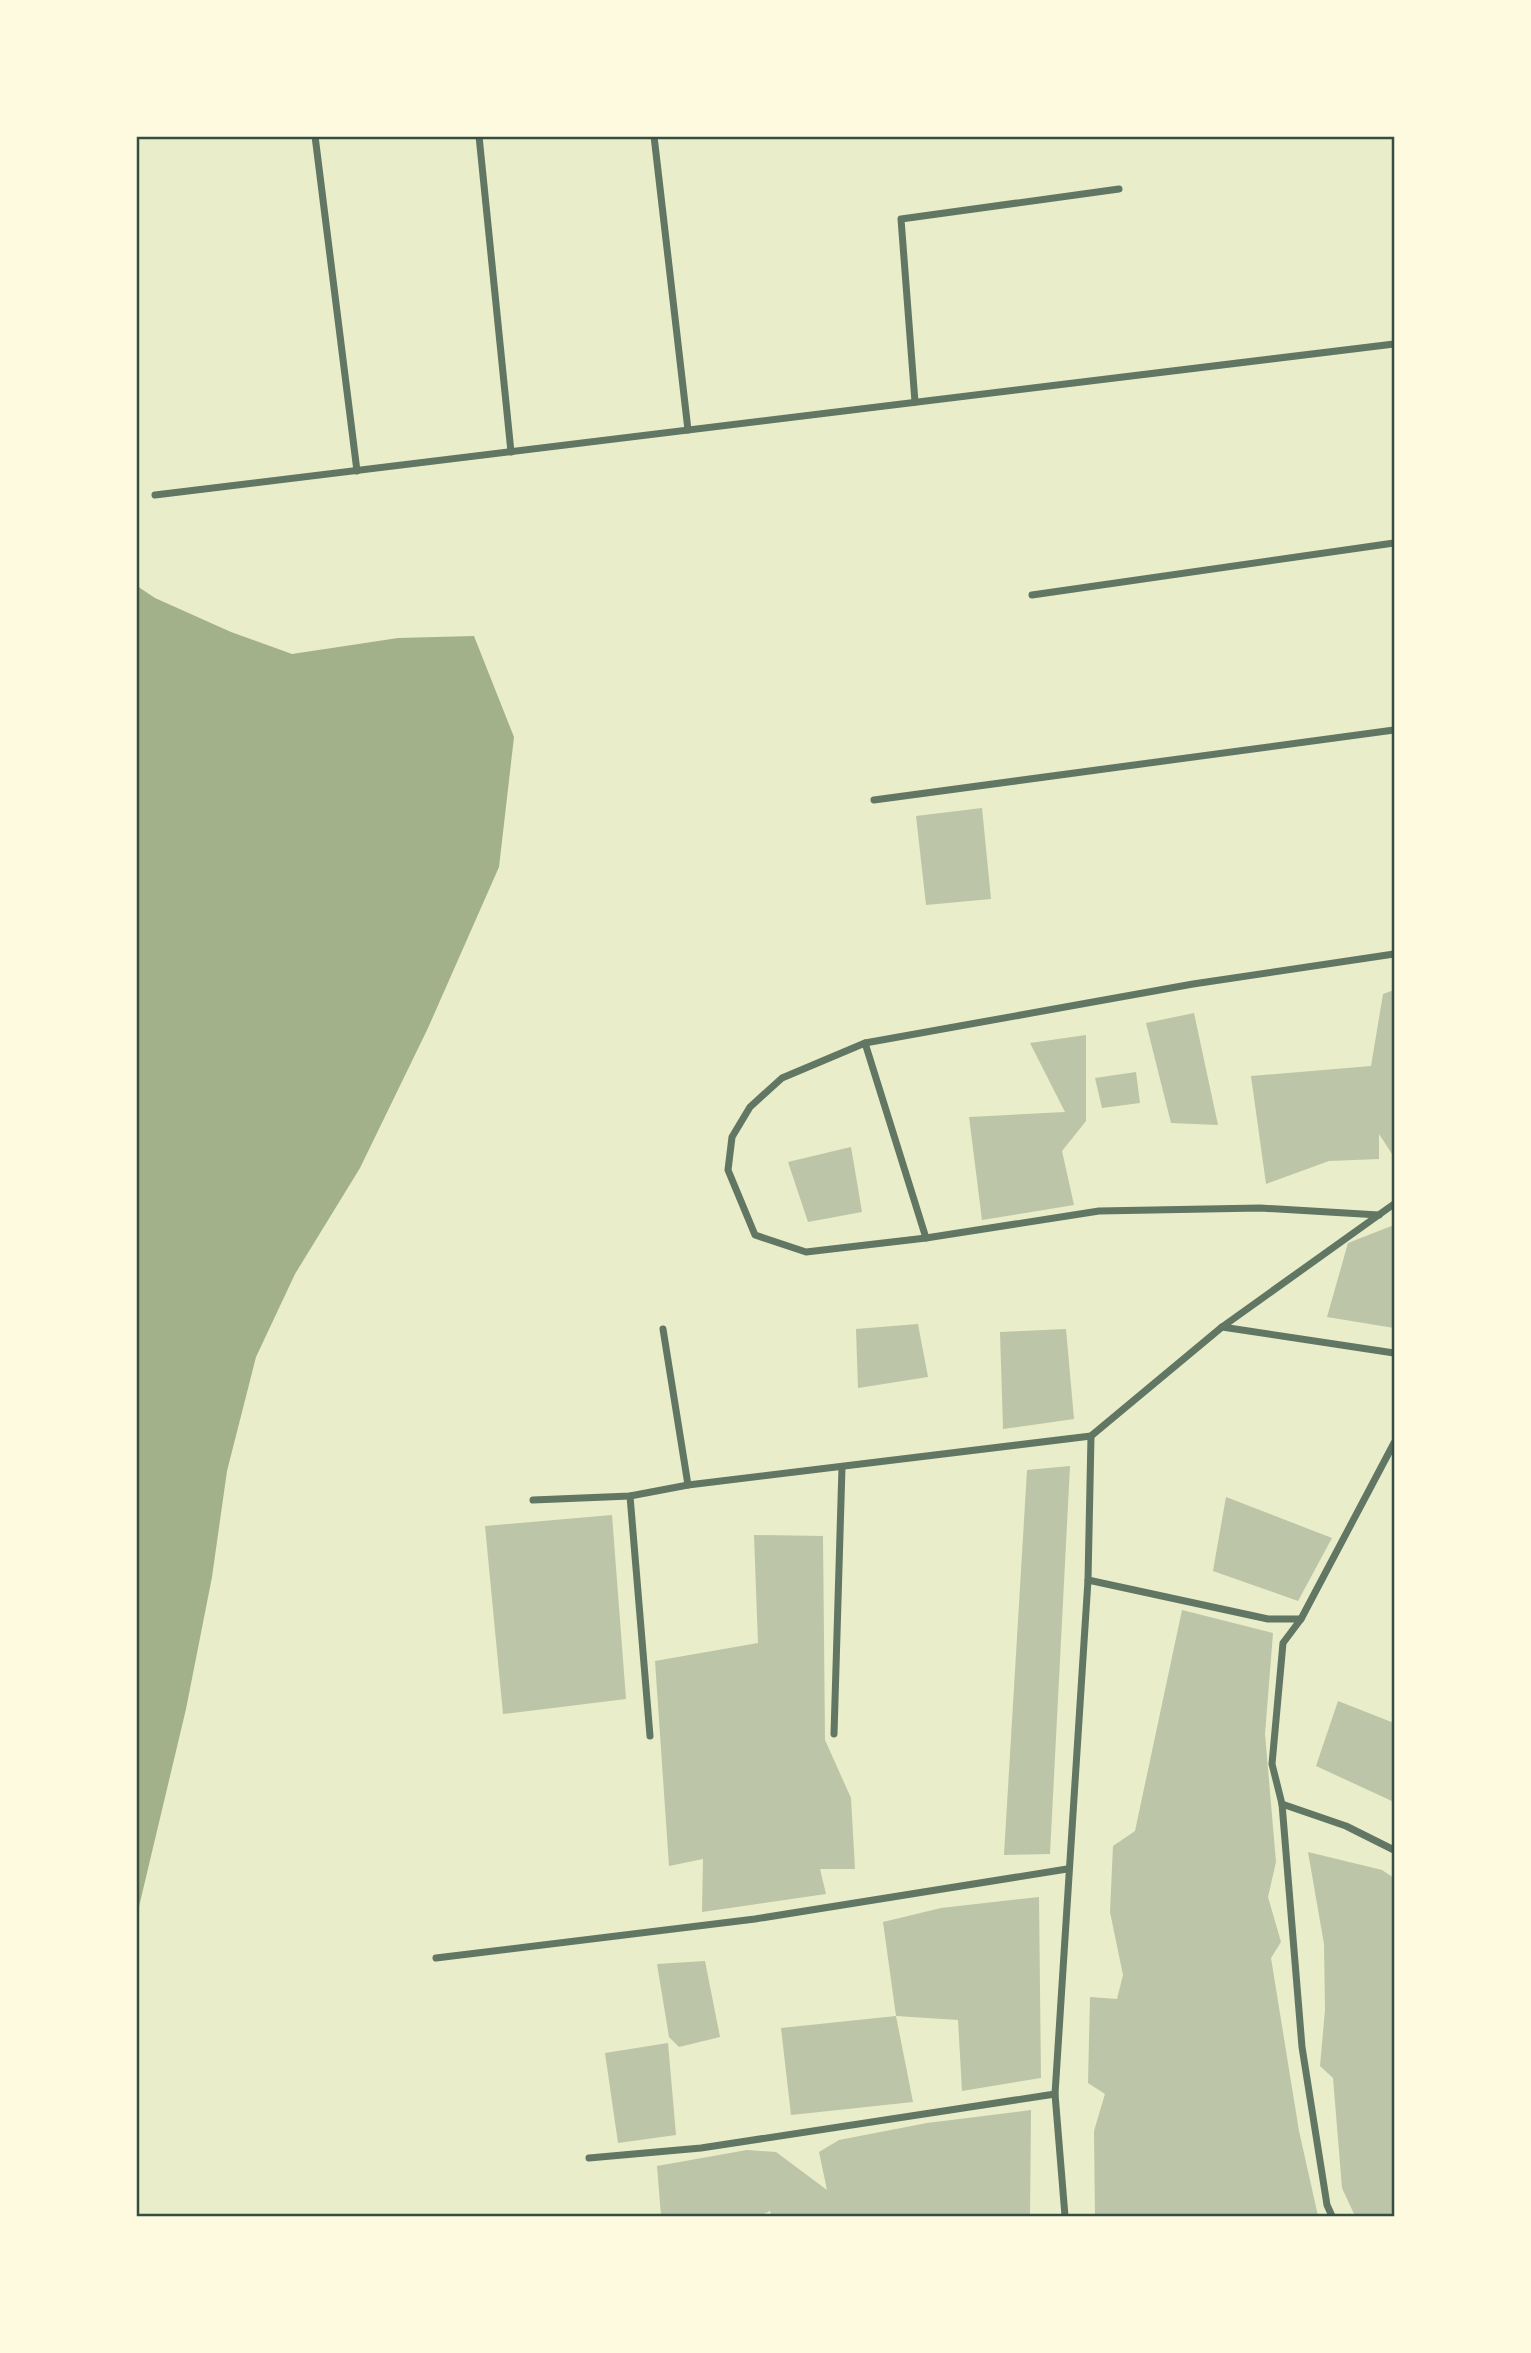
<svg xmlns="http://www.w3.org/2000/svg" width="1531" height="2353" font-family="'PT Sans',sans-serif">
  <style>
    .water { fill: #a3b18a }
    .building { fill: #bcc5a7 }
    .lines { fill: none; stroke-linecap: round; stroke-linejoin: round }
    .minor { stroke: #617663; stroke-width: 7 }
    .neatline { fill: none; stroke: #344e41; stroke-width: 2.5 }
  </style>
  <rect width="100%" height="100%" fill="#e9edc9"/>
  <path class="water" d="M137,586l18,12 76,34 61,22 106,-16 76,-2 40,101 -15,130 -71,161 -68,140 -65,106 -39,83 -29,114 -15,106 -26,132 -49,206z"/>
  <g class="building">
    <path d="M982,808l9,91 -65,6 -10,-89z"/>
    <path d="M1394,990v167l-15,-23v25l-50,2 -63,23 -15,-108 120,-10 12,-72z"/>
    <path d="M1194,1013l24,112 -47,-2 -25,-100z"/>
    <path d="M1086,1035v86l-24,30 12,54 -92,15 -13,-103 96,-5 -35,-69z"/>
    <path d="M1136,1072l4,31 -38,5 -7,-30z"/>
    <path d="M851,1147l11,65 -54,10 -20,-60z"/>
    <path d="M1394,1225v103l-67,-11 21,-74z"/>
    <path d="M918,1324l10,53 -70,11 -2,-59z"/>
    <path d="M1066,1329l8,90 -71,10 -3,-97z"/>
    <path d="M1070,1466l-20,388 -46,1 23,-385z"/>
    <path d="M1226,1497l106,41 -34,63 -85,-30z"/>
    <path d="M612,1515l14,184 -123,15 -18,-188z"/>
    <path d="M754,1535l69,1 2,204 26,58 4,71h-35l6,25 -124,18 1,-53 -34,7 -14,-205 103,-18z"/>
    <path d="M1182,1610l91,23 -8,101 11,128 -8,35 13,45 -10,16 28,173 19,85h-223l-1,-85 11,-37 -17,-11 2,-86 27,2 6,-24 -13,-63 3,-66 22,-15z"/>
    <path d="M1338,1701l56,22v79l-78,-36z"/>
    <path d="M1308,1852l74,18 12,8v338h-39l-13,-28 -9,-110 -13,-12 5,-56 -1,-66z"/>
    <path d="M1039,1897l2,181 -79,13 -4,-71 -62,-4 -13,-94 58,-14z"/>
    <path d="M705,1961l15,76 -41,10 -10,-10 -12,-73z"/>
    <path d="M896,2016l17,86 -122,13 -10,-87z"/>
    <path d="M668,2043l8,92 -58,8 -13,-90z"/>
    <path d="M1031,2110l-1,106h-259l-1,-5 -11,5h-98l-4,-50 90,-16 29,2 51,38 -8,-38 20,-12 88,-17z"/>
  </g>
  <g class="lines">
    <g class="minor">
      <path d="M315,136l42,335"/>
      <path d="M479,136l32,316"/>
      <path d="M654,136l34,294"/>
      <path d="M915,402l-14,-183 218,-30"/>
      <path d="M155,495l1239,-151"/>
      <path d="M1032,595l362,-52"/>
      <path d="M874,800l520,-70"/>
      <path d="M865,1043l61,195"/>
      <path d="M1379,1215l-119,-7 -161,3 -173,27 -120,14 -51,-17 -27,-65 4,-33 18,-30 32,-29 83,-35 328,-59 201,-30"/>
      <path d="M1222,1327l172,26"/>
      <path d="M663,1329l25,156"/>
      <path d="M630,1496l20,240"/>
      <path d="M533,1500l97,-4 58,-11 403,-49"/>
      <path d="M1088,1580l180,39h33l-18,24 -11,121 10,40 20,243 25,158 5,11"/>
      <path d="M1301,1619l93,-176"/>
      <path d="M834,1734l8,-267"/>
      <path d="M1282,1804l64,22 48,24"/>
      <path d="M436,1958l319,-39 312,-50"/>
      <path d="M589,2158l112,-10 354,-54"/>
      <path d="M1065,2216l-10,-122 33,-514 3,-144 131,-109 172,-123"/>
    </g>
  </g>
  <rect width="1531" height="2353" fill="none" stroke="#fefae0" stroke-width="276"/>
  <rect x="138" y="138" width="1255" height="2077" class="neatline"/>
</svg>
